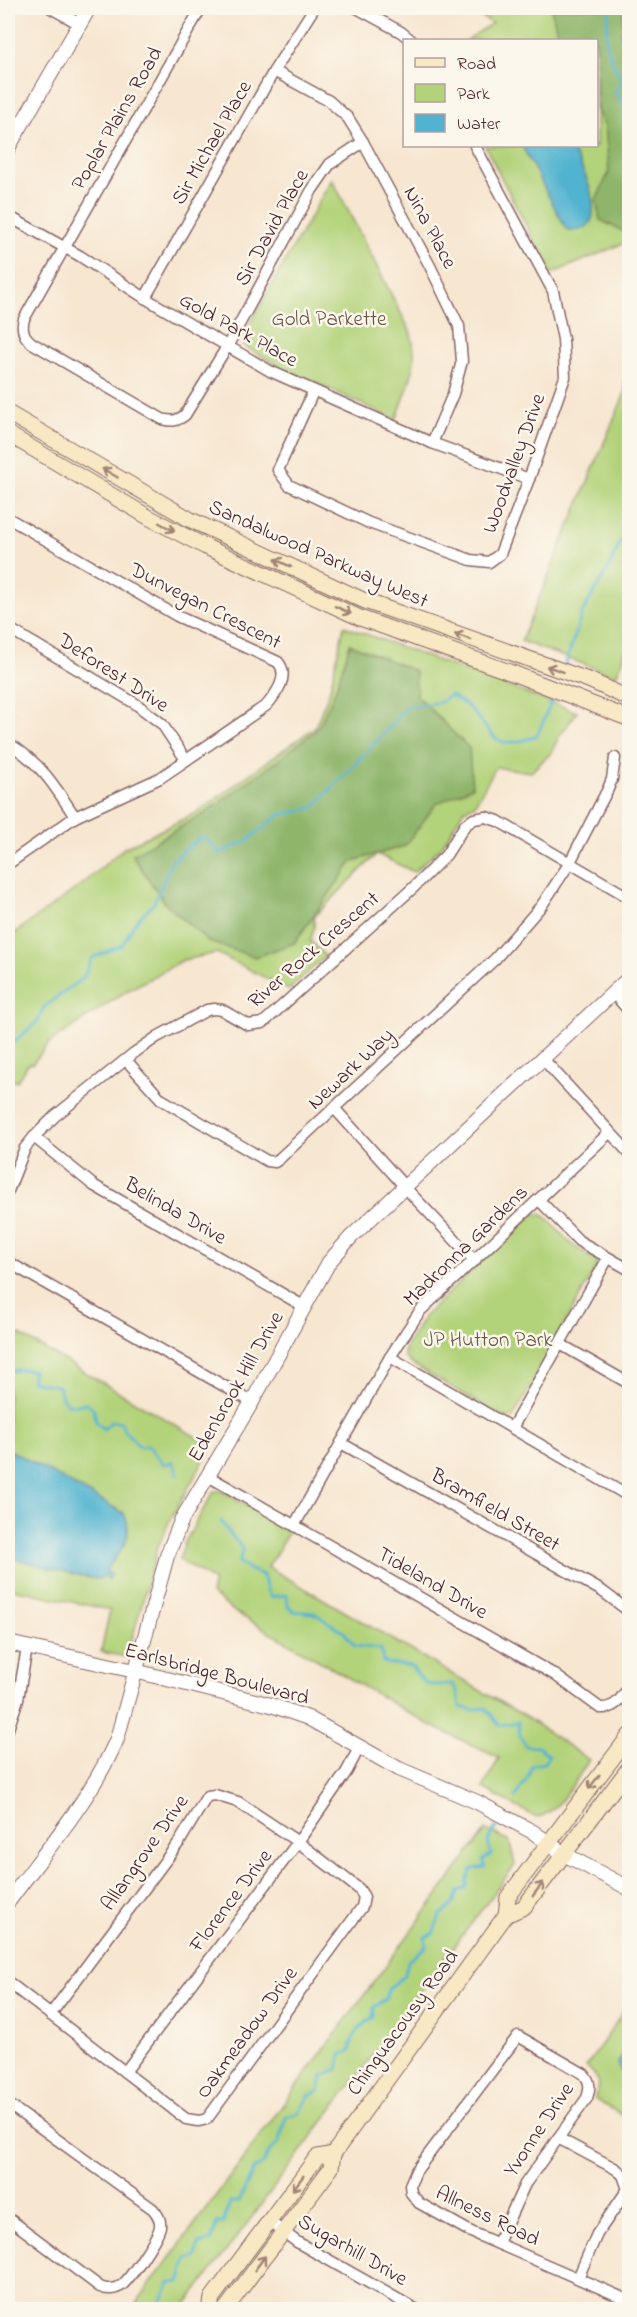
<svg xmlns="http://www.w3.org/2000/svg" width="637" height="2317" font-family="'Indie Flower',sans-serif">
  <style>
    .green { fill: #b3d37a; stroke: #7e7952; stroke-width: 1.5 }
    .forest { fill: #8eb56a; stroke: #6c6a4a; stroke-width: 1.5 }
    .water { fill: #51b3d0; stroke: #4e697e; stroke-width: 1.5 }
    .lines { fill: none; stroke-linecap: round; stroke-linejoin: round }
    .stream { stroke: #51b3d0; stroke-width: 3 }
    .minor-casing { stroke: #876565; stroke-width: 13 }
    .tertiary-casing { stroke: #876565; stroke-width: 16 }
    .secondary-casing { stroke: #876565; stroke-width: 17 }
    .minor { stroke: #fff; stroke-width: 10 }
    .tertiary { stroke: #fff; stroke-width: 14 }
    .secondary { stroke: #f8e8c3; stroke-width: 15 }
    .oneway { stroke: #a18477 }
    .labels { text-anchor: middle; stroke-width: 5; stroke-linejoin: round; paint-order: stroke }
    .street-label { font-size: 21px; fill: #4a1f2b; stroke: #fbf7ec }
    .park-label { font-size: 21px; fill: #6a5543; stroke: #fbf7ec }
  </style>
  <rect width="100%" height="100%" fill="#fbf7ec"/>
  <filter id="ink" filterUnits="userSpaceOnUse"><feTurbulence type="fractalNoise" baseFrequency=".0167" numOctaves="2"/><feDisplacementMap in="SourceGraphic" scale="12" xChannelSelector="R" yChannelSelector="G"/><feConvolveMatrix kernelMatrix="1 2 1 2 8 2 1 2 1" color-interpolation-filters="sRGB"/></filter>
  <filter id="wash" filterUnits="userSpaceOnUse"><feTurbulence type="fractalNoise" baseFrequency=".008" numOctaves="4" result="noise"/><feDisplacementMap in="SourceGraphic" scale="24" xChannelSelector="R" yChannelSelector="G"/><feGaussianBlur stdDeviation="1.35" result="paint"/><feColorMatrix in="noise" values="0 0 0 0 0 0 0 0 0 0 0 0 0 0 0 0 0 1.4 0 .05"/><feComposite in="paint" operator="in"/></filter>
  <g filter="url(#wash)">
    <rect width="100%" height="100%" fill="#f7e6d0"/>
    <g class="green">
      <path d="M466,8h163l-4,22 5,18 -1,193 -78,33 -66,-128h111v-106h-129l25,-17z"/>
      <path d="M332,179l78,152c11,33 -3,57 -14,89l-119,-55 -33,-19 -2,-9z"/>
      <path d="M629,330l1,306 -7,24 -7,16 -95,-35 104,-248v-50z"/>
      <path d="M344,626l233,86 -17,23 -9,18 -20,19 -35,-5 -21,37 -11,6 -22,36 -28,26 -37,-18 -63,63v12l-4,12 15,15 -36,34 -72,-37 -34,7 -58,32 -76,51 -16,20 -5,1 -11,17h-7l-2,3v-143l4,-6 72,-52 40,-35 72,-35 119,-86 14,-34z"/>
      <path d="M532,1214h8l6,3 26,28 23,14 3,7 -4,5 -81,147 -11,-1 -92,-54 -6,-7 1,-8 19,-32z"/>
      <path d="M8,1328l204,118 -42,74 -12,26 -31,111 -26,-5 9,-42 -102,-22z"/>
      <path d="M214,1491h8l67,40 -21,36 256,149 65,44c-14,20 -28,50 -52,58l-54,-30 16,-30 -71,-34 -193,-112 -24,-18 3,-13 -35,-21 6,-18z"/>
      <path d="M486,1830l23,10 6,25 -332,444h-51z"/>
      <path d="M629,1998v121l-35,-20c7,-12 4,-25 -8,-32l38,-56z"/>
    </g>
    <g class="forest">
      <path d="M551,8h73l-3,27 9,23 -1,176 -29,-14 -4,-20 13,-28 -4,-46 -8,-14 -1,-72h-37z"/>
      <path d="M350,644l65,27 2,25 52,52 3,39 -36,17 -31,42 -52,15 -59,82 -39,14 -46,-15 -44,-39 -33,-48 71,-41 74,-53 41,-33 16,-34z"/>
    </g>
    <g class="water">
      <path d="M522,146h46c13,13 39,70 16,82 -6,4 -12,3 -18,1z"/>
      <path d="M8,1449l116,64c12,28 -5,37 -18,58l6,4 -4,5 -3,-4 -5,3 -11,-1 -77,-20 -4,-7z"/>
      <path d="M629,2043v43l-4,-3 -7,-20z"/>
    </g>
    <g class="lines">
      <g class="stream">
        <path d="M610,8c-7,33 -5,44 13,73l-8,10 10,16 5,1"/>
        <path d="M565,666l17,-53 25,-42 23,-50"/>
        <path d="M8,1047l29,-25 7,-15 40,-30 8,-19 30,-13 14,-24 18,-18 18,-42 26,-22 8,-1 12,15 29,-12 32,-26 34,-7 79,-83 14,-18 35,-5 9,-7c7,4 15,8 20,14 28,28 21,43 67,27l17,-41"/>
        <path d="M8,1370l3,1 11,-2 11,2 -2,10c10,3 18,2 28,6l3,11 5,6 10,1 9,-2 8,7 2,12 8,7 7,-7h10l3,8 16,17 8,-1 16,18 9,-2 5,13"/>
        <path d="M221,1521c4,5 7,11 12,16 10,11 11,10 6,25l11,8 13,5 4,15 4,7 16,-2 1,11 6,5 20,2 30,19 11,14 26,3 2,13c9,3 18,2 28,4 18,24 14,19 42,18l4,7 3,16 12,3 14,-2 13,17 19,-3 2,14 6,10 12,1 11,8 -5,8 -12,2 -5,14 -12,18"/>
        <path d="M151,2310l9,-6 10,-21 10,-1 7,-23 9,-2 2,-13 13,-3 6,-18h6l7,-21h9l15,-33 9,-5 6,-12 9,-8 8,-27 13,-4 10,-17 10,-5 3,-15 16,-7 3,-14 9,-4c1,-16 11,-25 23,-34l1,-10 12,-8 2,-10 17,-14 3,-14 18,-14 -1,-10 8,-3 7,-19c11,-6 14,-12 18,-23l9,-5v-6l5,-12 13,-2 -2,-7 8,-6 -3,-13 8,-14"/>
      </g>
    </g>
  </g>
  <g filter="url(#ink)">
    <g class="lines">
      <g class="minor-casing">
        <g id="minor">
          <path d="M51,8l29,16"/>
          <path d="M201,8l-177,311c-3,10 -1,17 8,24l130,76c10,3 15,2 23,-4l43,-70 84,-155 18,-26 33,-22"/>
          <path d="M357,8l44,24 10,8"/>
          <path d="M274,71l55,30 19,17 15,24 67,124 29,60 3,35 -9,33 -21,49"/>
          <path d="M8,216l72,40 65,42 125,73 162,72 97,36"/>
          <path d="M145,298l129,-227 40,-63"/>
          <path d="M313,392l-35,78 11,15 80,38 102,37 18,2 11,-8 29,-75 36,-102 -2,-38 -10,-48 -78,-145"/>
          <path d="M8,518l169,98 101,46c12,14 -2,32 -11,43l-107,73 -85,39 -67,47"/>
          <path d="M8,628l128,76 26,20 24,36"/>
          <path d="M8,743c32,19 47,43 67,74"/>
          <path d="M614,994l16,18"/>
          <path d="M543,1059l87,95"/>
          <path d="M126,1060l35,39 106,62 8,1 4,-3 216,-200 47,-54 27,-41 39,-75 4,-10 3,-21"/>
          <path d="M335,1109l79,88 61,64"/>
          <path d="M34,1137l59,48 212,122"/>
          <path d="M8,1191l17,-43 9,-11 21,-21 79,-63 23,-16 50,-27 7,-1 8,1 26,15 15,-2 151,-136 32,-32 19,-30 9,-6 12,-2 12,4 132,77"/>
          <path d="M539,1200l40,41 51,29"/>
          <path d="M8,1262l244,140"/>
          <path d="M560,1344l70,40"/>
          <path d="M390,1357l240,140"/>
          <path d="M512,1428l96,-170"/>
          <path d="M341,1443l261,148 28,21"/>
          <path d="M208,1476l347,199 45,33c16,1 21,-10 30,-22"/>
          <path d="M295,1524l95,-167 30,-46 189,-178"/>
          <path d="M8,1729l10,-30 9,-51"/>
          <path d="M8,1982l178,137 13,2 8,-2 155,-212 2,-10 -5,-8 -61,-47 -60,-40 -23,-7 -8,1 -27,45 -130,174"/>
          <path d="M125,2072l173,-230 49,-71 13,-25"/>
          <path d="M8,2104l145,105c4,5 8,10 7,17 0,8 -31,54 -38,59 -6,5 -16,5 -22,2l-92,-69"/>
          <path d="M558,2138l58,31 7,6 5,14 -31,45 -19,44"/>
          <path d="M269,2221l28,21 120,68"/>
          <path d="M498,2243l27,-59 62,-86c3,-9 4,-16 -3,-24l-66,-38 -102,135 -6,14 1,8 8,10 52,29 159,69"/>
        </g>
      </g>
      <g class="tertiary-casing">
        <g id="tertiary">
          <path d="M8,148l81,-140"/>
          <path d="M8,1643l127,28 136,34 37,13 91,51 78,33 56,30 31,22 66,35"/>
          <path d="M8,1902c38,-52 83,-103 109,-163l50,-183 15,-37 70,-117 77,-140 22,-25 279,-260"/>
        </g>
      </g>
      <g class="secondary-casing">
        <g id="secondary">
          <path d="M8,413l183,107 174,81 226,80 39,18"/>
          <path d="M8,434l142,84 56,29 154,71 155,56 115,45"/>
          <path d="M506,1915l18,-8 106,-140"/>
          <path d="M210,2310l2,-12 105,-141 16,-3"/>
          <path d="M225,2310l106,-142 2,-14 173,-239 2,-18 122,-162"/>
        </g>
      </g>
      <use href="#minor" class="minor"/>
      <use href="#tertiary" class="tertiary"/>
      <use href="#secondary" class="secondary"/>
    </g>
    <defs><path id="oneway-shaft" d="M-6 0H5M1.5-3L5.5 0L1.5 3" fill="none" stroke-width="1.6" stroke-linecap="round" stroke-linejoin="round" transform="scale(1.5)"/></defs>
    <g class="oneway">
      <use href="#oneway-shaft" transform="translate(110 473) rotate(-150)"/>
      <use href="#oneway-shaft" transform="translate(167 527) rotate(28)"/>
      <use href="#oneway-shaft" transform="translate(283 563) rotate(-155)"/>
      <use href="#oneway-shaft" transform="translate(343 610) rotate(25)"/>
      <use href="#oneway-shaft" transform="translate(463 637) rotate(-160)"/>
      <use href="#oneway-shaft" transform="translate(555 669) rotate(-161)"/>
      <use href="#oneway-shaft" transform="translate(594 1782) rotate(127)"/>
      <use href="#oneway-shaft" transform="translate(538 1889) rotate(-53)"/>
      <use href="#oneway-shaft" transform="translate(298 2183) rotate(127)"/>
      <use href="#oneway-shaft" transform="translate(260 2263) rotate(-53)"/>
    </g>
  </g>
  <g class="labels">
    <g class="street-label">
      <text transform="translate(116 118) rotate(-60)" y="7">Poplar Plains Road</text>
      <text transform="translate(211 142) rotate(-60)" y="7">Sir Michael Place</text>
      <text transform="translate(271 227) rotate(-61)" y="7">Sir David Place</text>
      <text transform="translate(431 227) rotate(62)" y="7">Nina Place</text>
      <text transform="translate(239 329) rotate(29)" y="7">Gold Park Place</text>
      <text transform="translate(513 463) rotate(-70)" y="7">Woodvalley Drive</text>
      <text transform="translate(319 553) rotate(24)" y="7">Sandalwood Parkway West</text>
      <text transform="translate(206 605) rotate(27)" y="7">Dunvegan Crescent</text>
      <text transform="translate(114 672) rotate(33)" y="7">Deforest Drive</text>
      <text transform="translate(313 949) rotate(-41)" y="7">River Rock Crescent</text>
      <text transform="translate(350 1068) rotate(-43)" y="7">Newark Way</text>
      <text transform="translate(176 1210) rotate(30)" y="7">Belinda Drive</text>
      <text transform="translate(465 1245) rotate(-44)" y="7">Madronna Gardens</text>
      <text transform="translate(235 1386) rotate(-60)" y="7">Edenbrook Hill Drive</text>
      <text transform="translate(496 1509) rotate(30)" y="7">Bramfield Street</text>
      <text transform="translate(433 1582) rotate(30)" y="7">Tideland Drive</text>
      <text transform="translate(217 1673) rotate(15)" y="7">Earlsbridge Boulevard</text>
      <text transform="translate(144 1852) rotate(-55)" y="7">Allangrove Drive</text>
      <text transform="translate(230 1900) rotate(-53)" y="7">Florence Drive</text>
      <text transform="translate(402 2022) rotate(-54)" y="7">Chinguacousy Road</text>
      <text transform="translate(246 2032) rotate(-54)" y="7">Oakmeadow Drive</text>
      <text transform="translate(538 2129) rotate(-56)" y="7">Yvonne Drive</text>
      <text transform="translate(488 2215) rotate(26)" y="7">Allness Road</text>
      <text transform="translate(353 2249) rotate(30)" y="7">Sugarhill Drive</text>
    </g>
    <g class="park-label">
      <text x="329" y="325">Gold Parkette</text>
      <text x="488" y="1346">JP Hutton Park</text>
    </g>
  </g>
  <rect width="637" height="2317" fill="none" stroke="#fbf7ec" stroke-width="30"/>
  <rect x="403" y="39" width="195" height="108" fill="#fbf7ec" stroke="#b4a19f" stroke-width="1.5"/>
  <rect x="415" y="58" width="30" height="9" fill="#f8e8c3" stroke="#b4a19f" stroke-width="1.5"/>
  <text x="457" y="69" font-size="18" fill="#4a1f2b">Road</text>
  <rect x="415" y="84" width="30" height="18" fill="#b3d37a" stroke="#b4a19f" stroke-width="1.5"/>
  <text x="457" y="99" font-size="18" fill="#4a1f2b">Park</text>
  <rect x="415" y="114" width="30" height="18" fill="#51b3d0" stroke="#b4a19f" stroke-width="1.5"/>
  <text x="457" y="129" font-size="18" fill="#4a1f2b">Water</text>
</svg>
